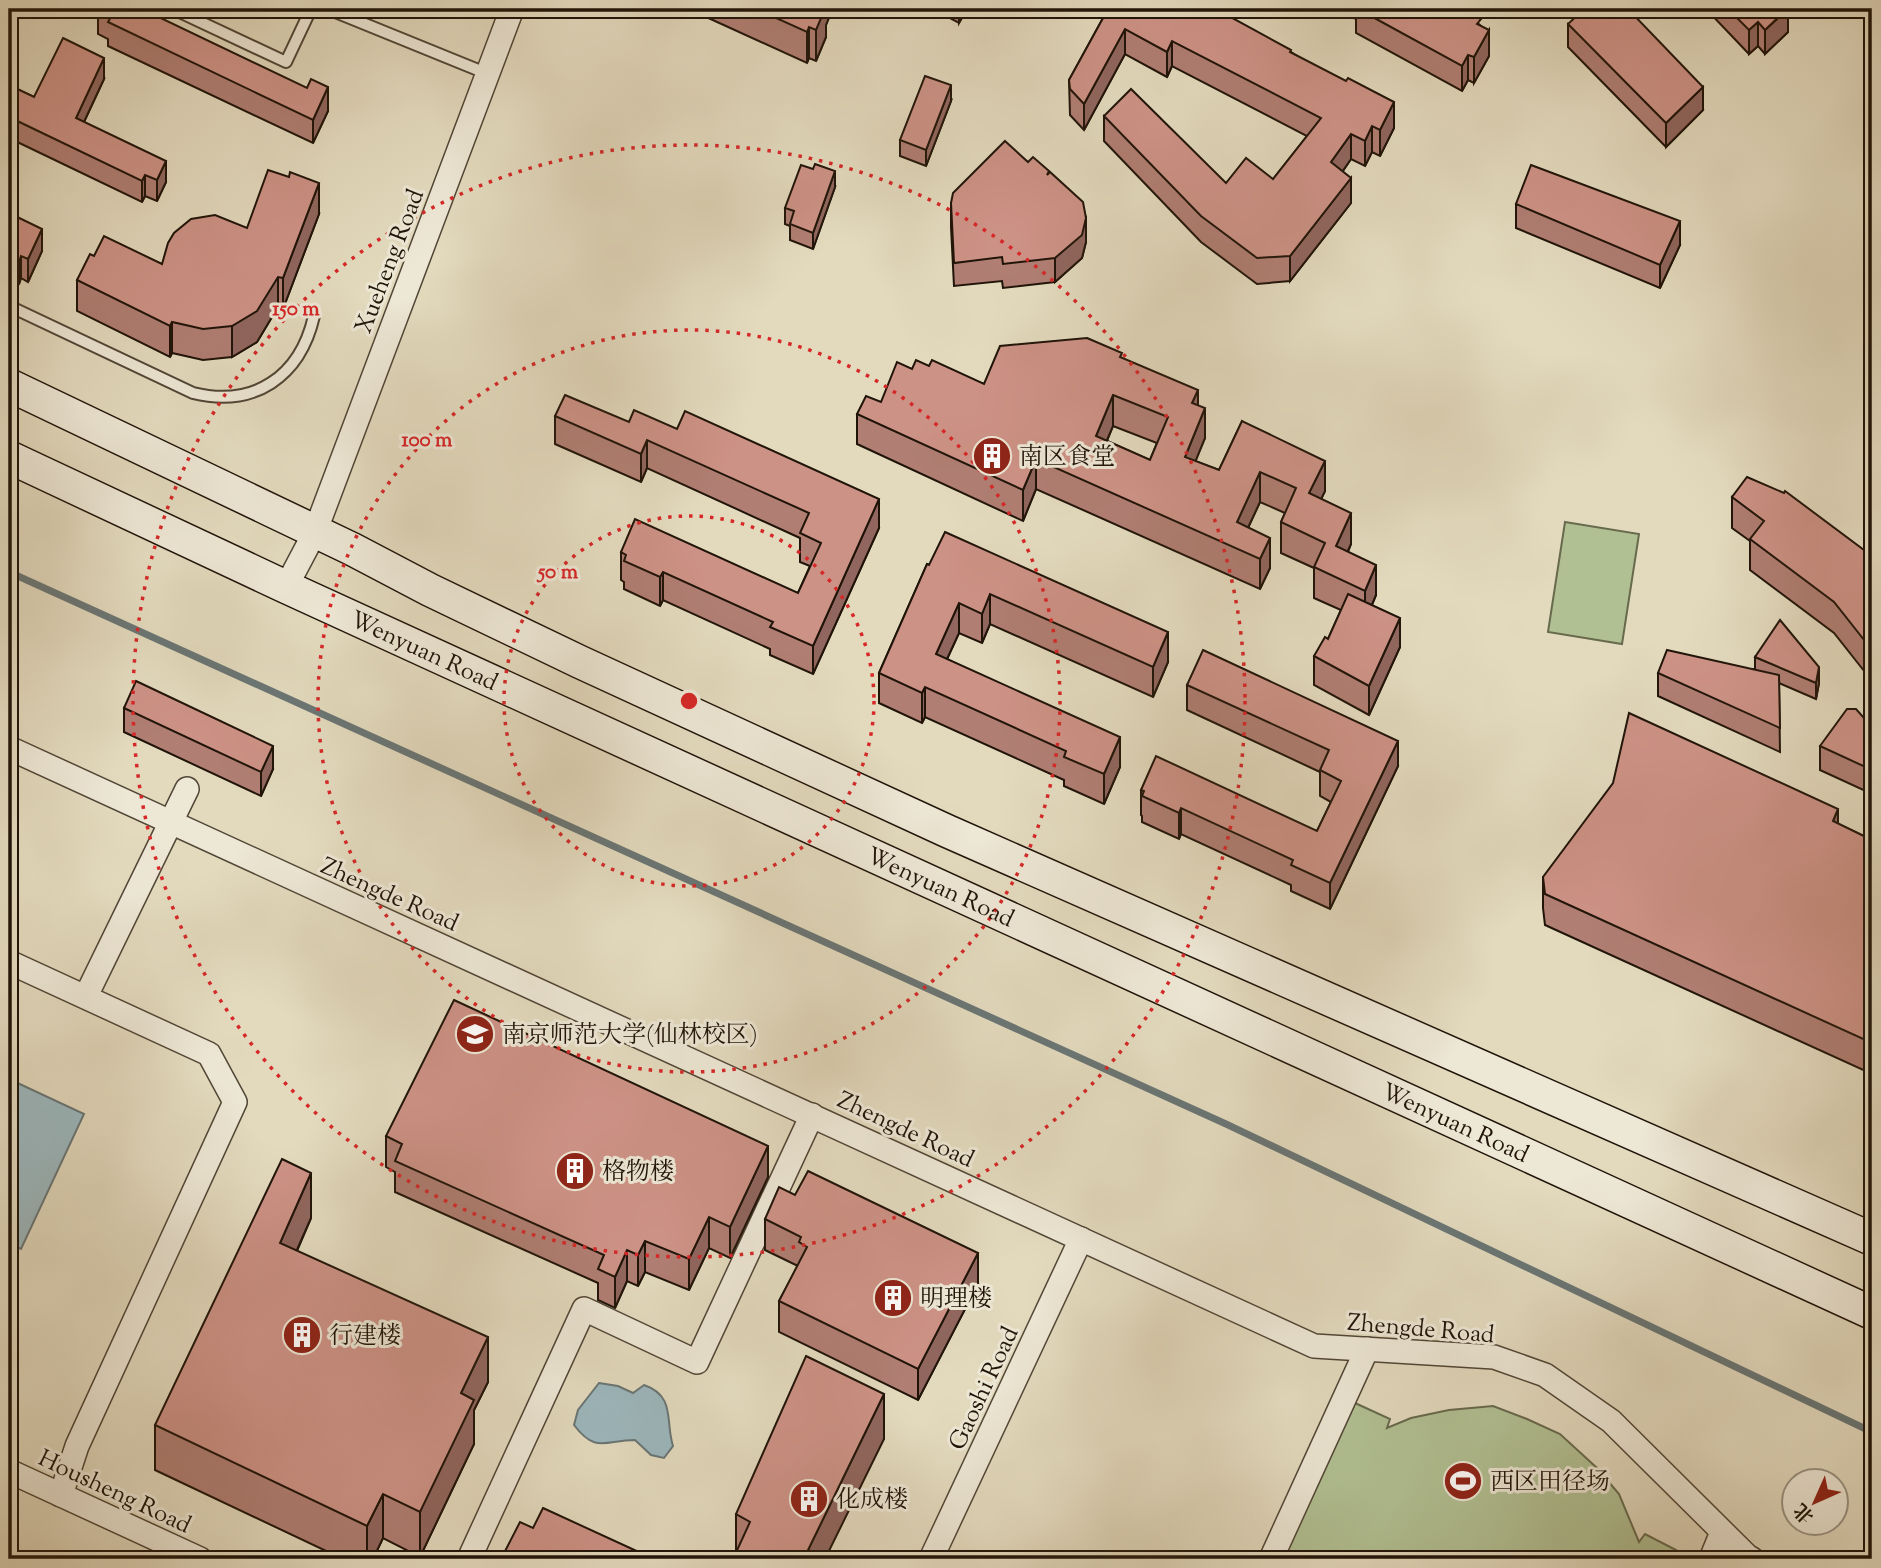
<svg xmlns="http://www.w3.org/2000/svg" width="1881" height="1568" font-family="'Sorts Mill Goudy','Noto Serif SC',serif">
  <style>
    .green { fill: #b1c093; stroke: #686a4e; stroke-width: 2 }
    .water { fill: #9cb7bd; stroke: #6a7675; stroke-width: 2 }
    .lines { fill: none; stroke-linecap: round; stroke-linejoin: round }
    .stream { stroke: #6a7675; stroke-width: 7 }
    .lane-casing { stroke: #514636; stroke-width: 14 }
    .street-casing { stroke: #514636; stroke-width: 26 }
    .secondary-casing { stroke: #201409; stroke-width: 35 }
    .lane { stroke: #ede7d5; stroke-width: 10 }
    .street { stroke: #ede7d5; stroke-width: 23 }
    .secondary { stroke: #ede7d5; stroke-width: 32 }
    .wall { fill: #b07e73; stroke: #201409; stroke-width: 2; fill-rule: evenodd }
    .shaded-wall { fill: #90665e; stroke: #201409; stroke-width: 2 }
    .building { fill: #cd9286; stroke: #201409; stroke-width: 2; fill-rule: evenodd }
    .ring { fill: none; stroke: #d62828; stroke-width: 3.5; stroke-dasharray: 3.5 7 }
    .labels { text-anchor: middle; stroke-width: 6; stroke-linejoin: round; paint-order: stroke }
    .street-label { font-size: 24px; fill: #201409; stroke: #ede7d5 }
    .poi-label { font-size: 24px; fill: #201409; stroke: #ede7d5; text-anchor: start }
    .centre { fill: #d62828; stroke: #ede7d5; stroke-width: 3.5 }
    .ring-label { font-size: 21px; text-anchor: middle; font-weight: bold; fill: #d62828; stroke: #ede7d5; stroke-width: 6; stroke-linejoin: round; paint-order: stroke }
  </style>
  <rect width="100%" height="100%" fill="#e3dabe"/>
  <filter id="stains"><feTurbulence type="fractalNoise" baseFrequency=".00286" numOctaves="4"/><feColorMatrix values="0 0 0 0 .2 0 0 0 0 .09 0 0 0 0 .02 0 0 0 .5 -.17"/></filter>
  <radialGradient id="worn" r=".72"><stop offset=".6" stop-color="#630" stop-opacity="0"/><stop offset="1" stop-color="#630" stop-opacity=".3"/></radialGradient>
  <g class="green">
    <path d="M1565,522l74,12 -17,110 -74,-12z"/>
    <path d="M1355,1403l35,16 -3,9 24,-10 38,-8 44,-4 34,13 33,15 37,34 22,26 20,48 6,-8 31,16 -5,9h-390z"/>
  </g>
  <g class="water">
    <path d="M9,1079l75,35 -63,135 -12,-6z"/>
    <path d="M599,1383l19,3 15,7 11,-8c32,11 21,36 29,61l-9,12 -13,-3 -16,-15c-30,0 -39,14 -61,-15l4,-15z"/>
  </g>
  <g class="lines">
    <path class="stream" d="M9,572l1217,552 646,308"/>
    <g class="lane-casing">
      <g id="lane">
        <path d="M173,9l113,53 25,-53"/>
        <path d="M328,9l160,65"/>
        <path d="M9,306l184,87c61,15 107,-16 121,-77"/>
      </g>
    </g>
    <g class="street-casing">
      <g id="street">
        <path d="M286,587l29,-55 197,-523"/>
        <path d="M9,748l1305,598 180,11 51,18 66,46 136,135 5,3"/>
        <path d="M9,962l200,92 26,48 -158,344 -16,49"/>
        <path d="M86,996l101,-207"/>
        <path d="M9,1471l191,88"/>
        <path d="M469,1559l115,-250 113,53 115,-247"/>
        <path d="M931,1559l150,-320"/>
        <path d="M1271,1559l96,-210"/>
        <path d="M1711,1559l11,-27"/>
      </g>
    </g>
    <g class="secondary-casing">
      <g id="secondary">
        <path d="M9,385l343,164 78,41 150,72 367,169 925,408"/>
        <path id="s1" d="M9,457l277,130 1586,726"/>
      </g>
    </g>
    <use href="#lane" class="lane"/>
    <use href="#street" class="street"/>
    <use href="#secondary" class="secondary"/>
  </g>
  <g class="wall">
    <path d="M693,9h137v6l-4,10v12l-10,24 -7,-3 -2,5 -114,-52z"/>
    <path d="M933,9h34l-8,14z"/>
    <path d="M1108,9l183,43 103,76 -14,28 -8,-4 -7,14 -14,-7 -8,12 8,32 -61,78 -33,3 -56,-42 -97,-101v-25l122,67 47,-4 34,-43 -135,-70 -5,11 -42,-23 -41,76 -14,-15 -1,-35z"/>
    <path d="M1336,9h126l19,17 8,30 -15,27 -6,-3 -6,11 -106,-58v-14z"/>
    <path d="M1706,9h82v23l-23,22 -7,-8 -9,8z"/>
    <path d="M98,10l230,101 -15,32 -205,-97v-7l-10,-5z"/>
    <path d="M1568,24l135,86 -37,37 -98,-100z"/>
    <path d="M104,79l-20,43 82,60 -9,19 -12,-5 -3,6 -133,-64v-53l25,12z"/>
    <path d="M951,101l-25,65 -26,-10v-16z"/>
    <path d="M1028,162l21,11 37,69 -4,16 -27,24 -52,6 -1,-7 -48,5 -3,-59v-24z"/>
    <path d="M835,187l-22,62 -23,-9v-14l-5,-2v-16z"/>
    <path d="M1516,204l164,41 -20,43 -144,-60z"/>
    <path d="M9,213l33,38 -14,31 -7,-4 -2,6 -10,-4z"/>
    <path d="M319,214l-36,95 -5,-2 -21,35 -25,15 -29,3 -31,-7 -2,4 -93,-46v-31l17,-24 68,8z"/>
    <path d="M1122,358l76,47 7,33 -10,23 24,9 23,-49 83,70 -4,8 30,45 -3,8 28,43 -4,10 28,42 -31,68 -55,-30v-29l14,-17 13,-29 -27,-12v-30l-33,-15v-31l4,-9 -25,-11 -12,26 22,40 -10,21 -224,-100 -13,32 -166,-77v-30l24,-12 31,-33 17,-3 55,18zM1113,426l44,17 -7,17 -43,-19z"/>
    <path d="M555,416l74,6 250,106 -66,146 -43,-19v-6l-107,-49 -3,6 -36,-17v-7l-3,-2v-28l177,41 12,-27 -10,-4v-24l-153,-70 -6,14 -86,-38z"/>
    <path d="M1732,497l140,59v125l-38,-48 -84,-63v-29l-18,-13z"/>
    <path d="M927,564l241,98 -15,35 -163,-73 -8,19 -23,-10 -12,26 173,108 -16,37 -40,-18v-6l-139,-63 -3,6 -43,-20v-30z"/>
    <path d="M1755,657l64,26 -3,16 -37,-16 1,69 -122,-56v-23l97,-4z"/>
    <path d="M1187,685l211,81 -68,143 -39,-18v-6l-110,-51 -2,5 -37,-17v-6l-1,-1v-25l176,41 14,-29 -11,-6v-24l-133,-62z"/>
    <path d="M124,708l149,61 -12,27 -137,-64z"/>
    <path d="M1872,727v67l-52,-24v-24z"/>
    <path d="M1838,824l34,16v234l-327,-149 -2,-17v-31z"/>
    <path d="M386,1136l382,41 -38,81 -21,-10 -20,42 -44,-18 -7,14 -11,-5 -12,27 -17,-8v-17l-203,-91v-20l-9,-5z"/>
    <path d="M795,1195l183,89 -60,116 -139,-68v-31l19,-35 -33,-16v-31z"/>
    <path d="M311,1218l-14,33 191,131 -14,28v34l-54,113 -37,-19 -10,21h-30l-188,-89v-45z"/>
    <path d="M884,1439l-148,115v-40z"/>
  </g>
  <g class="shaded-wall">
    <path d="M822,9h8v6l-4,10v12l-10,24v-31z"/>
    <path d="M959,9h8l-8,14z"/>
    <path d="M1788,9v23l-23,22v-24z"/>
    <path d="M1758,22v24l-9,8v-24z"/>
    <path d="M809,27v31l-2,5v-31z"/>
    <path d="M1125,29v25l-41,76v-26z"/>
    <path d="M1489,30v26l-15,27v-26z"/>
    <path d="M1172,41v25l-5,11v-25z"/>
    <path d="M1468,55v25l-6,11v-25z"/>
    <path d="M104,58v21l-28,60v-21z"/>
    <path d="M951,85v16l-25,65v-16z"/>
    <path d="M328,87v24l-15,32v-23z"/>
    <path d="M1703,87v23l-37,37v-24z"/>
    <path d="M1394,102v26l-14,28v-26z"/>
    <path d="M1372,126v26l-7,14v-25z"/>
    <path d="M1351,134v25l-20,29v-26z"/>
    <path d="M166,161v21l-9,19v-21z"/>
    <path d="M835,171v16l-22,62v-16z"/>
    <path d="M145,175v21l-3,6v-21z"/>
    <path d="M1351,178v25l-61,78v-25z"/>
    <path d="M319,183v31l-36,95v-31z"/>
    <path d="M1086,218v24l-4,16 -27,24v-24z"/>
    <path d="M1680,221v24l-20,43v-23z"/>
    <path d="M42,229v22l-14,31v-23z"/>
    <path d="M21,256v22l-2,6v-22z"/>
    <path d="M278,277v30l-21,35 -25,15v-31z"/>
    <path d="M172,322v31l-2,4v-31z"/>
    <path d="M1198,390v30l-6,-17z"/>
    <path d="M1113,395v31l-17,40v-30z"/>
    <path d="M1205,408v30l-20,49v-30z"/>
    <path d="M647,440v28l-6,14v-28z"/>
    <path d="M1036,459v30l-13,32v-31z"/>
    <path d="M1325,461v30l-16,33v-31z"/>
    <path d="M1260,472v30l-22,47 -1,-27z"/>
    <path d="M879,499v29l-66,146v-28z"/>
    <path d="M1351,513v31l-15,33v-31z"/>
    <path d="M1270,538v30l-10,21v-30z"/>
    <path d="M1376,565v30l-11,26v-30z"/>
    <path d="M663,572v28l-3,6v-29z"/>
    <path d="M990,594v30l-8,19v-29z"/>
    <path d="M959,603v30l-23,50v-29z"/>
    <path d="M1400,618v29l-31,68v-29z"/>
    <path d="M1168,632v30l-15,35v-30z"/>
    <path d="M1819,667v16l-3,16v-16z"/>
    <path d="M925,687v30l-3,6v-30z"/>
    <path d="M1120,737v30l-16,37v-30z"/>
    <path d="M1398,741v25l-68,143v-26z"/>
    <path d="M273,746v23l-12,27v-24z"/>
    <path d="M1181,808v26l-2,5v-26z"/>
    <path d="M1838,809v31l-5,-19z"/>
    <path d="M768,1146v31l-38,81v-31z"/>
    <path d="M311,1173v45l-31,70v-45z"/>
    <path d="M709,1217v31l-20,42v-31z"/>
    <path d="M645,1241v31l-7,14v-31z"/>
    <path d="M627,1250v31l-12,27v-31z"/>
    <path d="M978,1253v31l-60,116v-31z"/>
    <path d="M488,1337v45l-14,28v34l-54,113v-45l41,-119z"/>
    <path d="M884,1394v45l-59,120h-17v-9z"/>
    <path d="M383,1494v44l-10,21h-6v-33z"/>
  </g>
  <g class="building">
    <path d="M98,9h44l165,79 4,-9 17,8 -15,33 -205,-98 3,-5 -13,-7z"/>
    <path d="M756,9h69l-9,21 -7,-3 -2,5z"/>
    <path d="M1108,9h108l75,41 -1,2 56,29 2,-3 46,24 -14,28 -8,-4 -7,15 -14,-7 -20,28 20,16 -61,78 -33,2 -56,-42 -97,-100 27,-27 95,94 20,-25 27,21 48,-61 -149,-77 -5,11 -42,-23 -41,75 -14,-15 -1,-9z"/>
    <path d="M1358,9h104l19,10 -4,5 12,6 -15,27 -6,-2 -6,11z"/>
    <path d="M1584,9h44l75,78 -37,36 -98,-99z"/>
    <path d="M1728,9h59l-22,21 -7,-8 -9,8z"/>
    <path d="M63,38l41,20 -28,60 90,43 -9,19 -12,-5 -3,6 -133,-64v-32l25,12z"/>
    <path d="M925,76l26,9 -25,65 -26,-10z"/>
    <path d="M1005,141l23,21 5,-5 16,14 -2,4 3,-3 33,30 3,16 -4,17 -27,23 -52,6 -1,-7 -48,6 -3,-60 2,-10z"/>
    <path d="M815,164l20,7 -22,62 -23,-9 4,-13 -9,-3 16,-43 12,4z"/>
    <path d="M1531,165l149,56 -20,44 -144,-61z"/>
    <path d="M268,170l21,7 1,-5 29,11 -36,95 -5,-1 -21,34 -25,15 -29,3 -31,-7 -2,4 -93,-46 13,-26 4,2 10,-20 58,28 6,-21 6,-10 17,-14 24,-4 32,13z"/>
    <path d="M9,213l33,16 -14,30 -7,-3 -2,6 -10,-5z"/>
    <path d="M1087,338l35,15 -2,4 78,33 -6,13 13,5 -20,49 34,13 23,-49 83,40 -16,32 42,20 -15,33 40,19 -11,26 -51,-24 11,-24 -44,-21 15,-34 -36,-16 -23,50 33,16 -10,21 -224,-100 -13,31 -166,-76 9,-18 15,6 16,-40 15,7 4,-9 13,6 3,-6 52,24 16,-38zM1113,395l55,22 -18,43 -54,-24z"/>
    <path d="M565,395l64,27 5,-12 43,19 8,-18 194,88 -66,147 -43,-19 3,-5 -110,-50 -3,5 -36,-16 2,-6 -5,-3 14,-33 163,74 23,-50 -21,-10 9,-20 -162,-73 -6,14 -86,-38z"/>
    <path d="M1747,477l37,16 1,-2 87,65v94l-38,-48 -84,-63 14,-18 -32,-24z"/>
    <path d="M945,532l223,100 -15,35 -163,-73 -8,20 -23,-11 -23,51 184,83 -16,37 -40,-17 2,-6 -141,-64 -3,6 -43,-20 48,-109 2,1z"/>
    <path d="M1348,594l52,24 -31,68 -55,-30 11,-19 3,2z"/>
    <path d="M1780,620l39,47 -3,16 -61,-26z"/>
    <path d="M1203,650l195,91 -68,142 -39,-18 2,-5 -112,-52 -2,5 -37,-17 2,-5 -3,-1 15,-34 161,75 24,-50 -21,-11 9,-20 -142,-65z"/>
    <path d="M1667,650l112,25 1,53 -122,-55z"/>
    <path d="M136,681l137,65 -12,26 -137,-64z"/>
    <path d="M1847,709h9l16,18v43l-52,-24z"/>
    <path d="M1629,713l209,96 -5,12 39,19v203l-327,-149 -2,-17 70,-94z"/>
    <path d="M454,1000l314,146 -38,81 -21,-10 -20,42 -44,-18 -7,14 -11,-5 -12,27 -17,-8 6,-14 -209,-94 7,-17 -16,-8z"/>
    <path d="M282,1159l29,14 -31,70 208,94 -27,56 13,7 -54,112 -37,-18 -16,32 -212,-101z"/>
    <path d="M808,1171l170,82 -60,116 -139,-68 28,-54 -8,-5 2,-5 -36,-18 14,-32 16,8z"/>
    <path d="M806,1356l78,38 -76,156 13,7 -1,2h-87l17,-37 -14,-8z"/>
    <path d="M543,1508l111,51h-153l19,-37 13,6z"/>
  </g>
  <g class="ring">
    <circle cx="689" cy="701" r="185"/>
    <circle cx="689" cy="701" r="371"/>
    <circle cx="689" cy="701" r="556"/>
  </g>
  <defs>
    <g id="building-disc" transform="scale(2.0125)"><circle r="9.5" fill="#8f2418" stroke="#ede7d5"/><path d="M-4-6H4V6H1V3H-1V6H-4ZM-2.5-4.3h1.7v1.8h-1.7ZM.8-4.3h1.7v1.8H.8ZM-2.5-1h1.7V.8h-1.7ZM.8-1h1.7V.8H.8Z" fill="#fff"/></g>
    <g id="university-disc" transform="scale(2.0125)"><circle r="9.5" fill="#8f2418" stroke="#ede7d5"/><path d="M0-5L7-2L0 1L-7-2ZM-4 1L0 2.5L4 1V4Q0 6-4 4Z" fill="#fff"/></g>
    <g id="stadium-disc" transform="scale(2.0125)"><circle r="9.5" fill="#8f2418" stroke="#ede7d5"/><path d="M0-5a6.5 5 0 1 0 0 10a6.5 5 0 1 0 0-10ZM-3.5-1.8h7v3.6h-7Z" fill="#fff"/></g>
  </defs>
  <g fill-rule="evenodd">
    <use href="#building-disc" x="992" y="456"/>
    <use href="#university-disc" x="475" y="1034"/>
    <use href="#building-disc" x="575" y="1171"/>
    <use href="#building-disc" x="893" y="1298"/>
    <use href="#building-disc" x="302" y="1335"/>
    <use href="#stadium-disc" x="1463" y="1481"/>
    <use href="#building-disc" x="809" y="1499"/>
  </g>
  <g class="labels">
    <g class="street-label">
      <text transform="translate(389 261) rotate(-69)" y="8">Xueheng Road</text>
      <text dy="8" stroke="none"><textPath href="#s1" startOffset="458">Wenyuan Road</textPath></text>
      <text dy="8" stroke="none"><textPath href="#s1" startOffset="1026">Wenyuan Road</textPath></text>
      <text transform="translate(390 894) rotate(24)" y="8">Zhengde Road</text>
      <text dy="8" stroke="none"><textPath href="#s1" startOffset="1592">Wenyuan Road</textPath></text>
      <text transform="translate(906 1129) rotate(25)" y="8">Zhengde Road</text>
      <text transform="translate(1421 1328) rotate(5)" y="8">Zhengde Road</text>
      <text transform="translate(983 1388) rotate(-65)" y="8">Gaoshi Road</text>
      <text transform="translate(115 1491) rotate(25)" y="8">Housheng Road</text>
    </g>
    <g class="poi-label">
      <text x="1019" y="464">南区食堂</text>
      <text x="502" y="1042">南京师范大学(仙林校区)</text>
      <text x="602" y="1179">格物楼</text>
      <text x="920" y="1306">明理楼</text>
      <text x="329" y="1343">行建楼</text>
      <text x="1490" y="1489">西区田径场</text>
      <text x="836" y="1507">化成楼</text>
    </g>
  </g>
  <circle cx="689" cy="701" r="10" class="centre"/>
  <g class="ring-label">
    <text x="296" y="315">150 m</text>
    <text x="427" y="446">100 m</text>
    <text x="558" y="578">50 m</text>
  </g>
  <rect width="1881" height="1568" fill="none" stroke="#e3dabe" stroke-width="35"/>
  <rect x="10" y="10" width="1860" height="1547" fill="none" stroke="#201409" stroke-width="3.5"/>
  <rect x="18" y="18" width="1846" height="1533" fill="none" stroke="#201409" stroke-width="2"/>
  <g transform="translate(1815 1502) rotate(225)"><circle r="33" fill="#ede7d5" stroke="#9b9383" stroke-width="2"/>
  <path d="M0-5L12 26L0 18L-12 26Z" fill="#8f2418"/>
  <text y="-10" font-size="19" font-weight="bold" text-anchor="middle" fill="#201409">北</text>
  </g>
  <rect width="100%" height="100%" filter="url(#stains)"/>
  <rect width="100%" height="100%" fill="url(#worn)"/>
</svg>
